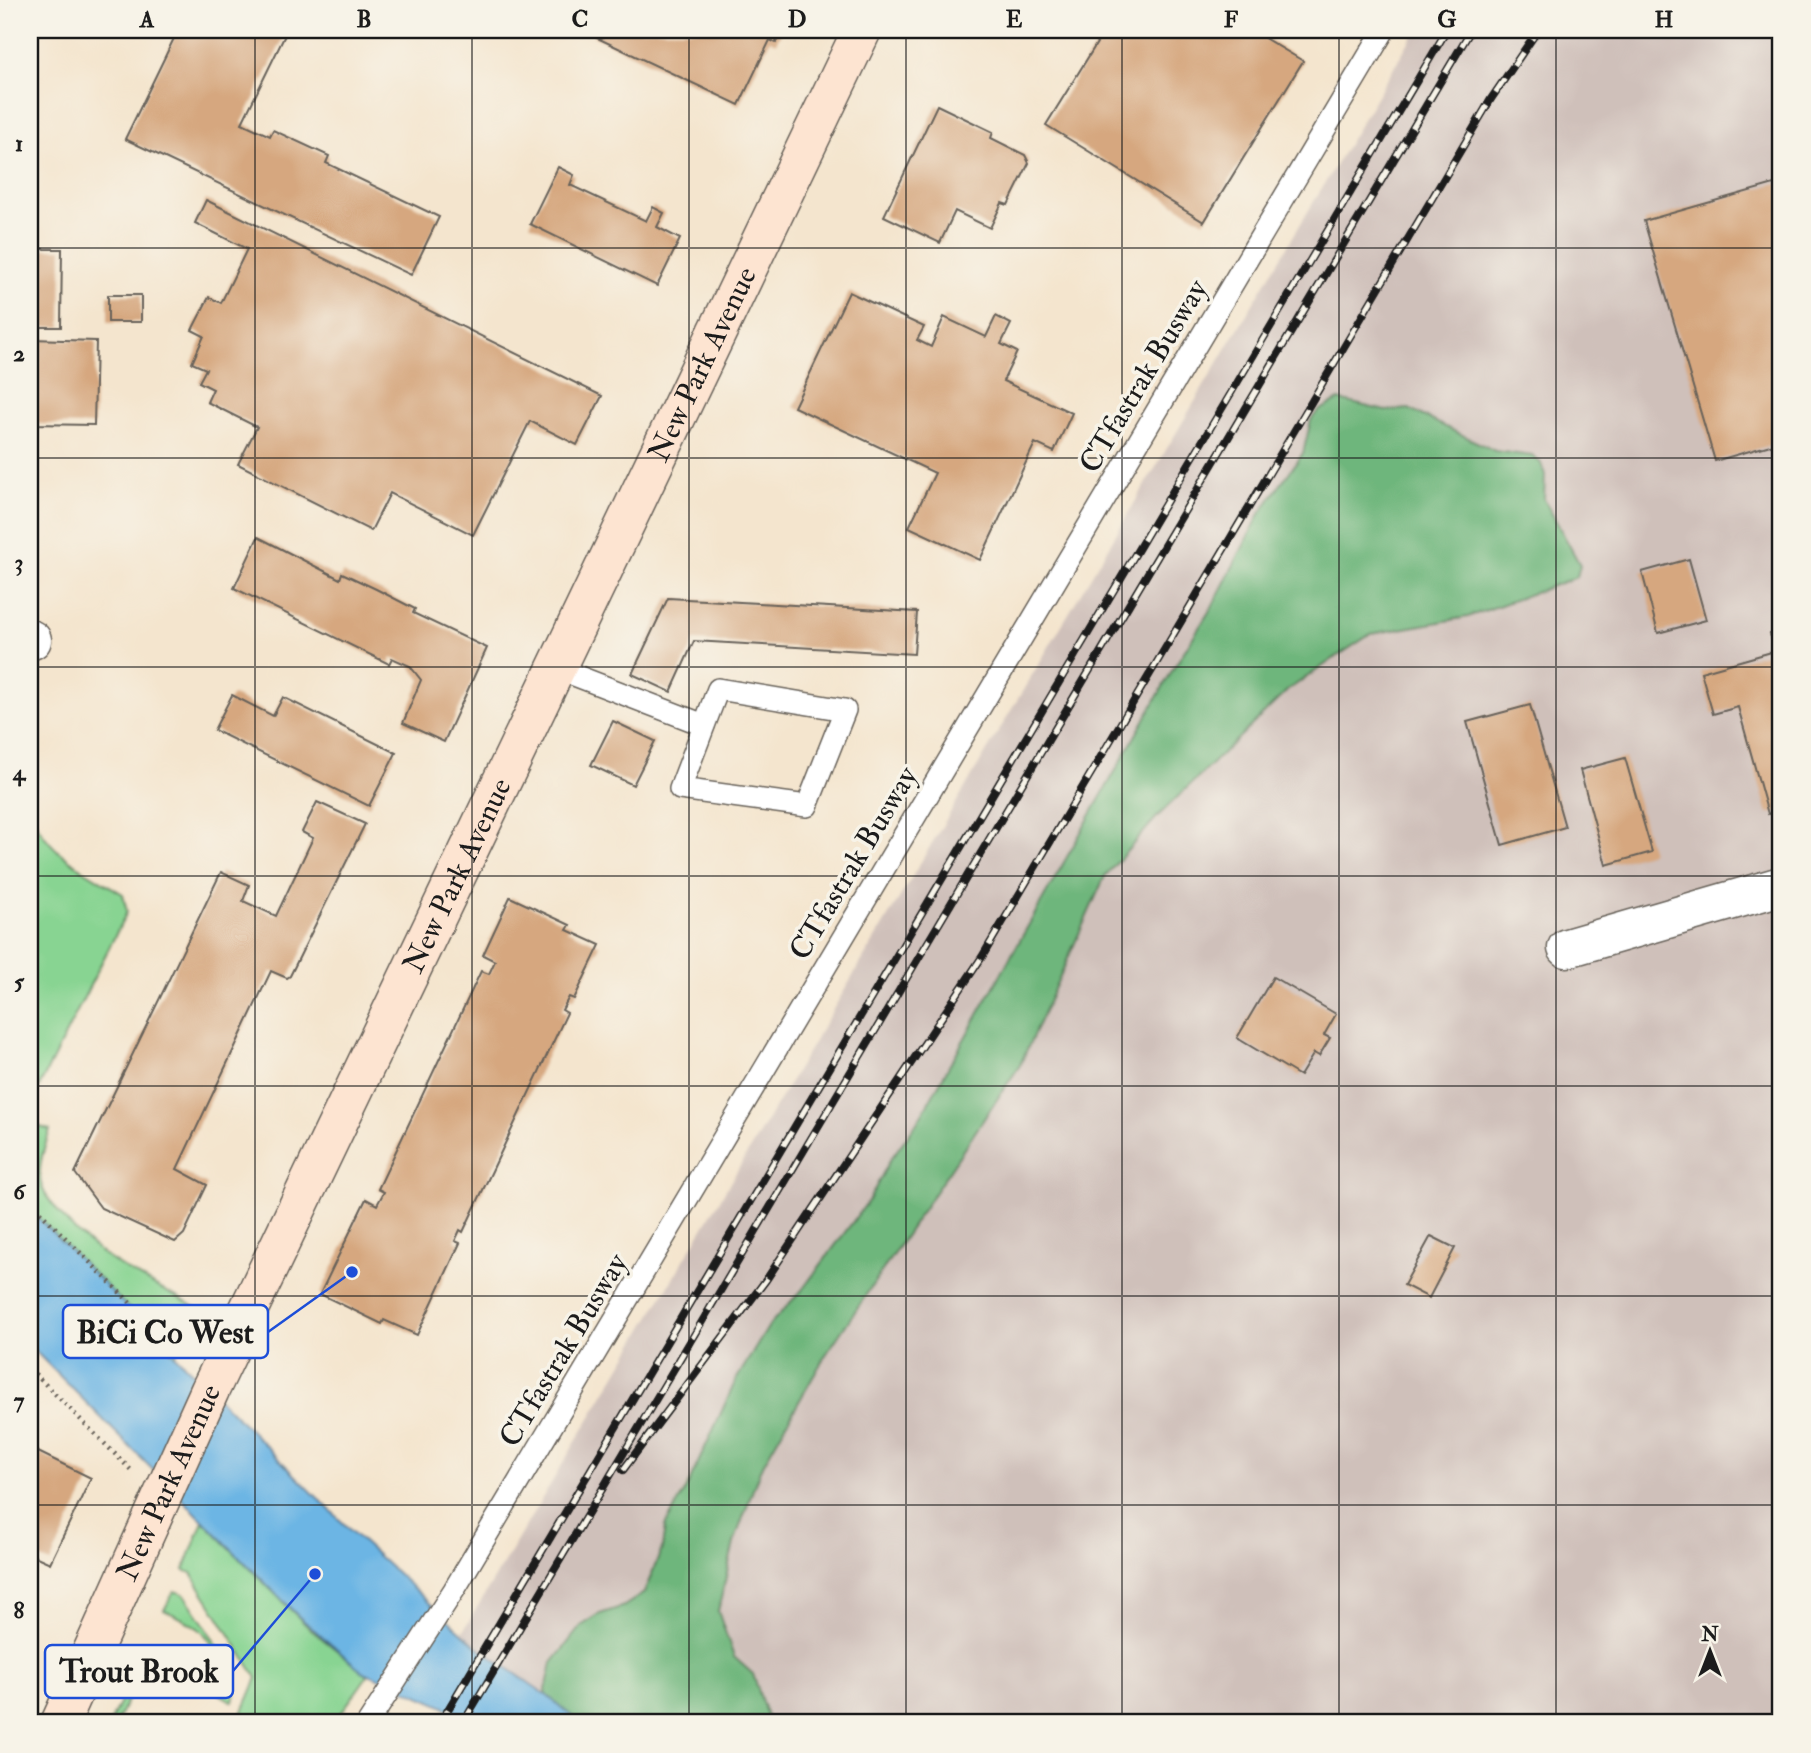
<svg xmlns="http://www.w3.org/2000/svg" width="1811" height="1753" font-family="'IM FELL Double Pica',serif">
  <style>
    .industrial { fill: #cfc0ba }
    .green { fill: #88d492; stroke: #527857; stroke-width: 2 }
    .forest { fill: #6eb67c; stroke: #45694c; stroke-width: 2 }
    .water { fill: #6cb5e4; stroke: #446880; stroke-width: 2 }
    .building { fill: #d6a77f }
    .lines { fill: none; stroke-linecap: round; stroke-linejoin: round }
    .lane-casing { stroke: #68625a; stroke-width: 24 }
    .street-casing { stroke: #68625a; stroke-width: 41 }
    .secondary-casing { stroke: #68625a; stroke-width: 41 }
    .path { stroke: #68625a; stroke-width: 4.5; stroke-dasharray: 2 5; stroke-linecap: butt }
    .lane { stroke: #fff; stroke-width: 21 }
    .street { stroke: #fff; stroke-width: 38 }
    .secondary { stroke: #fde4d1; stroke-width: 38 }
    .rail-casing { stroke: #1c1c1c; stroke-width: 8 }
    .rail { stroke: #f7f3e8; stroke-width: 5; stroke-dasharray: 16; stroke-linecap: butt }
    .grid { fill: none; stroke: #1c1c1c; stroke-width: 2; stroke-opacity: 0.55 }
    .labels { text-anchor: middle; stroke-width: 7; stroke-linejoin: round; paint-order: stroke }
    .street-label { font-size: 30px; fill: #1c1c1c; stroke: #f7f3e8 }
    .leader { fill: none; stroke: #1d4ed8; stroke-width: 2.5 }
    .callout-dot { fill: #1d4ed8; stroke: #f7f3e8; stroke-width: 2.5 }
    .callout { fill: #f7f3e8; stroke: #1d4ed8; stroke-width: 2.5 }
    .callout-label { font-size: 32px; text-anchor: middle; font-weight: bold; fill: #1c1c1c }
    .neatline { fill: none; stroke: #1c1c1c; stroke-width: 2.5 }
    .grid-label { font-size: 23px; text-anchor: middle; font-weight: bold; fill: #1c1c1c }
  </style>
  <rect width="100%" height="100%" fill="#f7f3e8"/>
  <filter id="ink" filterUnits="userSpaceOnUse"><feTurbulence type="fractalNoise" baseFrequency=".0143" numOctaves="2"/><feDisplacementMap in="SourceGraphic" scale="14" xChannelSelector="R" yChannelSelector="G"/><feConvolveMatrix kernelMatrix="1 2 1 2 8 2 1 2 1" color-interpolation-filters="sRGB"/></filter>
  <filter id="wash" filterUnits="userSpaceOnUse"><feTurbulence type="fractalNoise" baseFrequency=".00686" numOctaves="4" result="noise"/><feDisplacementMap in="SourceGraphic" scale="28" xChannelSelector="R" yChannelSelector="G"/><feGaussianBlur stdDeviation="1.57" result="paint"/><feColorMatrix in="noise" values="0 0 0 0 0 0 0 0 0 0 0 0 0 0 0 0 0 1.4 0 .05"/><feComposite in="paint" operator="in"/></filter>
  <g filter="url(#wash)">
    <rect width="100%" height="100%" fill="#f4e5ce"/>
    <path class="industrial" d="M1416,30h365v1693h-1012l-16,-49 -19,-17 -16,-46 16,-68 26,-73 65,-114 195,-291 85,-189 52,-59 131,-127 51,-35 32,-21 97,-17 112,-52 -36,-66 1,-24 -4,-12 -9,-7 -37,-5 -86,-42 -23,2 -47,-11 -28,20 -8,33 -42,59 -49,95 -39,62 -255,452 -27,39 -22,40 -67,90 -32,34 -105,202 -3,23 -18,44 -20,13 -24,8 -19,12 -29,37 -7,31 -65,-45 -18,-16z"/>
    <g class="green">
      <path d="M30,809c15,44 56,62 93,85l4,18 -97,193z"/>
      <path d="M30,1124l20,6c-5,17 -13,35 -9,53 2,11 10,19 16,27 36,48 89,70 140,98l-22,47 -145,-145z"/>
      <path d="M203,1521l107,108 58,46 -34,48h-96l19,-45 -66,-105 -7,-3z"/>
      <path d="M174,1591l10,3c16,26 59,79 49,108l-22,-13c1,-9 5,-18 5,-27 -1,-31 -29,-41 -52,-52z"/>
      <path d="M146,1647l26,12 2,8 -10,16 -24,-9 -24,49h-6z"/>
    </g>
    <path class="forest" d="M1339,400l47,11 23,-2 86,42 37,5 9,7 4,12 -1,24 36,66 -3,12 -109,40 -97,17 -32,21 -51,35 -131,127 -52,59 -85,189 -195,291 -65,114 -26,73 -16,68 16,46 19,17 16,49h-189l-35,-29 7,-31 29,-37 19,-12 24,-8 20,-13 18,-44 3,-23 22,-39 49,-107 34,-56 32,-34 67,-90 21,-40 28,-39 255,-452 39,-62 49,-95 42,-59 8,-33 7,-9z"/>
    <path class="water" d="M30,1210l323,323 127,116 65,45 35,29h-99l-119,-52 -64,-55 -268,-270z"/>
    <g id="blocks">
      <g class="building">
        <path d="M178,30l109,1 -45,92 28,13 3,-6 56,26 -3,7 113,54 -28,58 -286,-136z"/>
        <path d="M596,30h186l-6,13 -6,-3 -31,65 -146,-69z"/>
        <path d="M1105,30h146l52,31 -99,161 -158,-97z"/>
        <path d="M937,105l56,27 -2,6 34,17 4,8 -21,42 -6,-2 -12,25 -35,-17 -15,32 -56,-27z"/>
        <path d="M558,167l16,8 -4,10 76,36 7,-14 11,6 -7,14 23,12 -23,47 -127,-62z"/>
        <path d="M1781,182v260l-66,19 -71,-240z"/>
        <path d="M206,200l396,196 -25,49 -47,-24 -57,114 -83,-42 -19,38 -133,-67 19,-37 -50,-25 6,-13 -14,-7 7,-13 -14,-6 12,-27 -12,-6 17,-33 12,6 26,-54 -52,-26z"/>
        <path d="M30,249h32l-1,78h-31z"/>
        <path d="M849,292l75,35 -7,13 14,7 13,-30 42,20 10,-21 15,8 -10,20 16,8 -14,29 69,32 -18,39 -19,-9 -55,117 -71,-33 26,-54 -141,-66z"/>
        <rect x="108" y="295" width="33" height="27"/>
        <path d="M30,339l66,2 -2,84 -64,-1z"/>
        <path d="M258,537l82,42 2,-6 34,16 39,20 -2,4 74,35 -43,94 -41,-19 18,-43 -11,-14 -18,-8 -3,6 -155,-76z"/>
        <path d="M1689,559l17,61 -48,13 -16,-61z"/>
        <path d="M668,598l249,14 -3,42 -220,-13 -23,51 -39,-18z"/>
        <path d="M1781,631v180l-13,3 -30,-107 -25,7 -12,-42 74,-21 -5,-17z"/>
        <path d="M232,695l41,21 10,-19 113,56 -27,53 -155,-76z"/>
        <path d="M1530,705l35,122 -63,18 -35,-123z"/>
        <path d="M613,721l42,20 -22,44 -42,-20z"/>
        <path d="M1625,758l27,94 -46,13 -26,-95z"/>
        <path d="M317,802l48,22 -75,152 -3,2 -16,-7 -94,198 30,16 -23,49 -9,8 -74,-34 -26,-35 146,-301 28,13 -6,16 33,15 37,-78 -11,-6z"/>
        <path d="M510,897l60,28 -3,5 33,15 -26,54 -5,-2 -7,13 5,3 -104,219 -3,-2 -5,11 5,2 -43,92 -33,-15 -2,4 -62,-30 46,-95 11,6 7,-13 -6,-3 103,-218 8,3 6,-13 -12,-6z"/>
        <path d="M1273,977l63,37 -12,21 6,3 -11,18 -5,-3 -14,23 -63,-38z"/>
        <path d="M1431,1236l24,12 -26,50 -25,-13z"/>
        <path d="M30,1448l61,30 -41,85 -20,-9z"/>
      </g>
    </g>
  </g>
  <g filter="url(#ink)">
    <use href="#blocks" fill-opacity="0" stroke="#68625a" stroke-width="2"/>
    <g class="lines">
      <g class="lane-casing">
        <g id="lane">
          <path d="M556,668l148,57"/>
          <path d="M718,689l127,21 -38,96 -127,-17z"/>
          <path d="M368,1723l86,-133 930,-1560"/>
        </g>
      </g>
      <g class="street-casing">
        <g id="street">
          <path d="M30,639l2,1"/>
          <path d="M1567,948l214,-62"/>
        </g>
      </g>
      <g class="secondary-casing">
        <g id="secondary">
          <path id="s1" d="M60,1723l150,-333 652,-1360"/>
        </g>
      </g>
      <g class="path">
        <path d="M30,1202l152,153"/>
        <path d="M30,1369l103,103"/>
      </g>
      <use href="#lane" class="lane"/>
      <use href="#street" class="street"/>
      <use href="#secondary" class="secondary"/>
      <g class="rail-casing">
        <g id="rail">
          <path d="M623,1470l143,-190 216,-323 509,-858 47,-69"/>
          <path d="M440,1723l1007,-1693"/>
          <path d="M463,1723l1008,-1693"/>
        </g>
      </g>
      <use href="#rail" class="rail"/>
    </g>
  </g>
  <path class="grid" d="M255,30v1693M472,30v1693M689,30v1693M906,30v1693M1122,30v1693M1339,30v1693M1556,30v1693M30,248h1751M30,458h1751M30,667h1751M30,876h1751M30,1086h1751M30,1296h1751M30,1505h1751"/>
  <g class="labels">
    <g class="street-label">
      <text dy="10" stroke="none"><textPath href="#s1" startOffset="1503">New Park Avenue</textPath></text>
      <text transform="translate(1143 376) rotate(-59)" y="10">CTfastrak Busway</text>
      <text transform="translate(853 863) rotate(-59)" y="10">CTfastrak Busway</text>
      <text dy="10" stroke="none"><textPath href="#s1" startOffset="936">New Park Avenue</textPath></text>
      <text transform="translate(563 1350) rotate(-59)" y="10">CTfastrak Busway</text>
      <text dy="10" stroke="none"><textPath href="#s1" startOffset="264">New Park Avenue</textPath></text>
    </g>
  </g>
  <path class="leader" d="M352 1272L268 1332M315 1574L233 1671"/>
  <g class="callout-dot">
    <circle cx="352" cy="1272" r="7"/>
    <circle cx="315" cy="1574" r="7"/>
  </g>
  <g class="callout">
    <rect x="63" y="1305" width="205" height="53" rx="7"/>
    <rect x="45" y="1645" width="188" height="53" rx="7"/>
  </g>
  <g class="callout-label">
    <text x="165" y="1343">BiCi Co West</text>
    <text x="139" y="1682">Trout Brook</text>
  </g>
  <rect width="1811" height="1753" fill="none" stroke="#f7f3e8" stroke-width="77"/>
  <g transform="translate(1710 1651)" stroke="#f7f3e8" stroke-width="5" paint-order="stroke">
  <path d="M0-5L12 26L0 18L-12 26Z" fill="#1c1c1c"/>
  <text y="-10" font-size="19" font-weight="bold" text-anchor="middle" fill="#1c1c1c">N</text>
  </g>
  <rect x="38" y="38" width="1734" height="1676" class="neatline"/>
  <g class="grid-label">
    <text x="147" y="27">A</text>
    <text x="364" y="27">B</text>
    <text x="580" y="27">C</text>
    <text x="797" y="27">D</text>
    <text x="1014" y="27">E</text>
    <text x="1231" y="27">F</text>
    <text x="1447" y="27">G</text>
    <text x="1664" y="27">H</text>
    <text x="19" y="151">1</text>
    <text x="19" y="361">2</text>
    <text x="19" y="570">3</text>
    <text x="19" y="780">4</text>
    <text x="19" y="989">5</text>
    <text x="19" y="1199">6</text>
    <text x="19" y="1408">7</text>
    <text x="19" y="1618">8</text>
  </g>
</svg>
